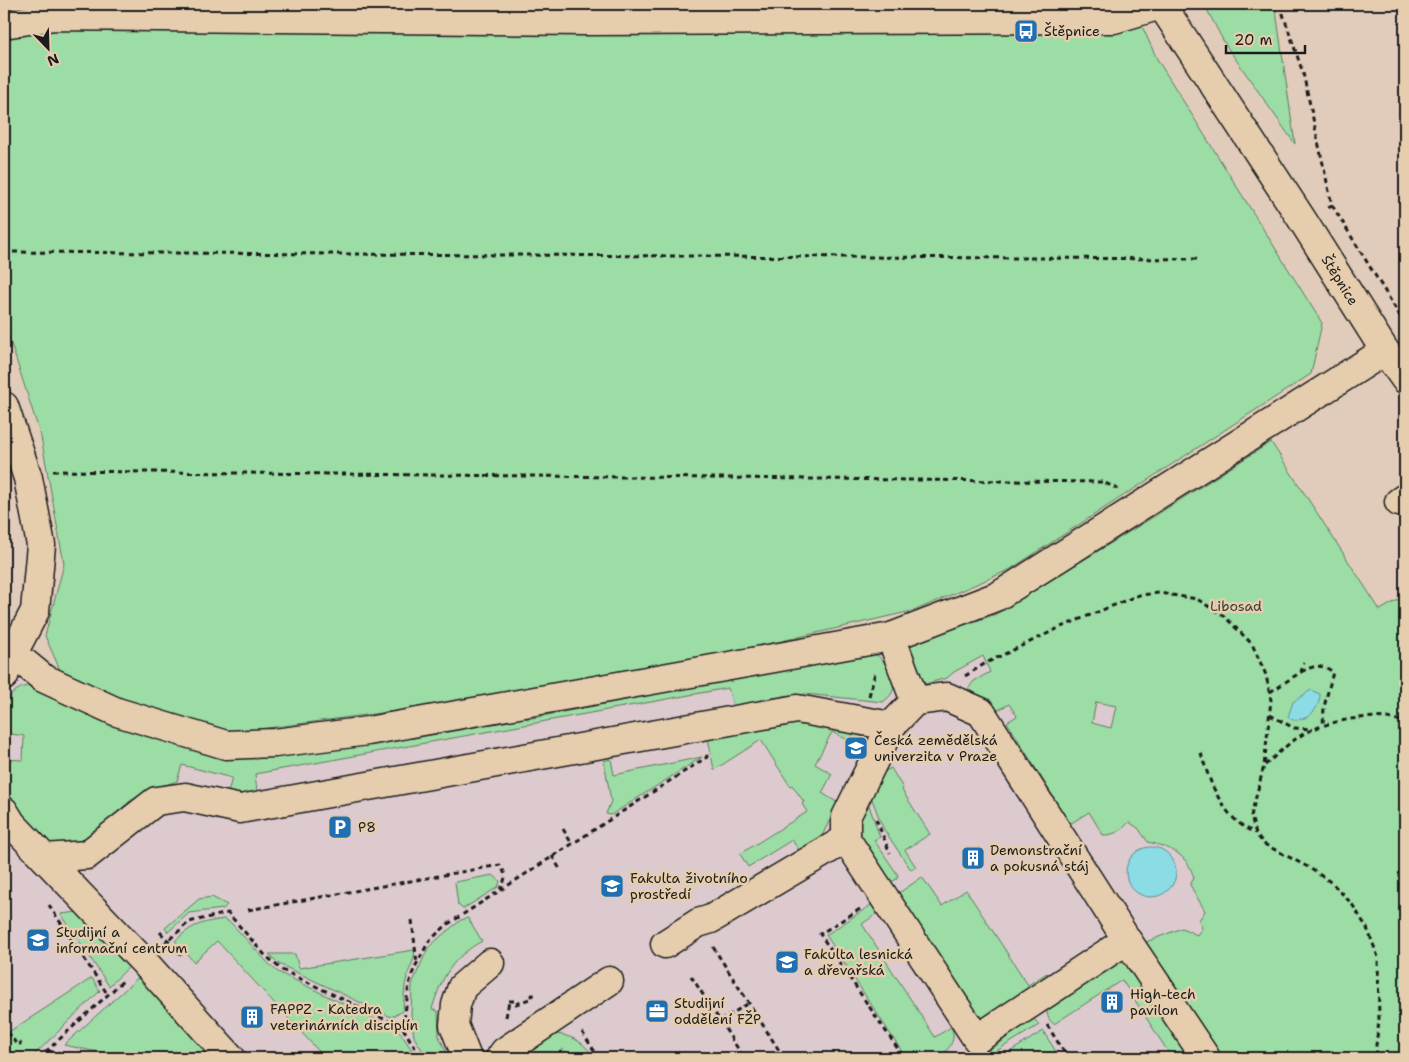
<svg xmlns="http://www.w3.org/2000/svg" width="1409" height="1062" font-family="'Shantell Sans',sans-serif">
  <style>
    .built { fill: #dccace }
    .green { fill: #9cdca5; stroke: #5c7c60; fill-rule: evenodd }
    .water { fill: #8bdce5; stroke: #5f8f95 }
    .lines { fill: none; stroke-linecap: round; stroke-linejoin: round }
    .minor-casing { stroke: #1c1c1c; stroke-width: 31 }
    .path { stroke: #1c1c1c; stroke-width: 3; stroke-dasharray: 5 4; stroke-linecap: butt }
    .minor { stroke: #e5cdad; stroke-width: 28 }
    .labels { text-anchor: middle; stroke-width: 5; stroke-linejoin: round; paint-order: stroke }
    .poi-label { font-size: 14px; fill: #1c1c1c; stroke: #e5cdad; text-anchor: start }
    .street-label { font-size: 14px; fill: #1c1c1c; stroke: #e5cdad }
    .park-label { font-size: 14px; fill: #364237; stroke: #e5cdad }
  </style>
  <rect width="100%" height="100%" fill="#e1ccbc"/>
  <filter id="ink" filterUnits="userSpaceOnUse"><feTurbulence type="fractalNoise" baseFrequency=".02" numOctaves="2"/><feDisplacementMap in="SourceGraphic" scale="10" xChannelSelector="R" yChannelSelector="G"/><feConvolveMatrix kernelMatrix="1 2 1 2 8 2 1 2 1" color-interpolation-filters="sRGB"/></filter>
  <g filter="url(#ink)">
    <path class="built" d="M1271,442l109,168 25,-14v462h-1401v-401l213,99 650,-109 103,-24 26,-9 154,-95z"/>
    <g class="green">
      <path d="M4,4h1128l25,55 165,264 -11,51 -302,196 -93,40 -325,75 -368,49 -159,-55 -19,-43 19,-72 -23,-127 -37,-115z"/>
      <path d="M1204,4h71l20,140 -70,-100z"/>
      <path d="M1271,442l109,168 25,-14v462h-183l-76,-116 36,-14 15,7 5,-7 -3,-8 6,-9 -15,-26 4,-7c-7,-24 -22,-30 -46,-36l-10,-14 -9,-6c-8,9 -14,13 -26,13l-14,-23 -19,12 -63,-102 10,-6 -8,-12 -14,8 -6,-10 -21,-13 6,-8 16,-9 -7,-16 -29,16 -7,6 -22,6 -8,-6 -9,-24 2,-13 10,-6 50,-12 26,-9 154,-95zM1096,702l20,4 -5,22 -19,-5z"/>
      <path d="M873,651c16,15 33,35 10,51l-78,-8 -72,12 -5,-18 -473,86 2,18 -10,3 -19,-3 4,-14 -50,-13 -5,16 -27,9 -20,11 -47,42 -27,4 -15,-9 -15,-16 -17,-26 -5,-13v-24l19,1 1,-24 -19,-3c0,-24 -1,-45 28,-48l184,71 305,-44 5,7 119,-23 3,-8z"/>
      <path d="M801,722l57,9 8,13v5l-34,-17 -17,32 17,10 -10,19 16,10 -23,47 -15,2 -8,-12 -44,27 -8,-13 67,-42 -5,-8 2,-2 -12,-17 -2,1 -29,-46 -47,30 -6,-32z"/>
      <path d="M702,757l-91,58 -5,-1 5,-13 -7,-40 7,-2 3,16z"/>
      <path d="M891,768l12,20 -1,2 28,44 -25,16 11,17 -5,3 -28,-42 -15,-39 7,-12z"/>
      <path d="M865,794l15,43 -6,3 24,35 -1,4 -6,3 -5,1 -32,-50z"/>
      <path d="M493,875l7,6 -2,6 -35,22 -5,-4 -3,-23z"/>
      <path d="M922,877l20,29 24,-16 62,95 19,-12 6,9 -63,38 -10,-1 -84,-124z"/>
      <path d="M212,897l15,8 -4,4 -34,4 -21,19 -3,-4 34,-29z"/>
      <path d="M877,901l2,7 -1,5 -16,11 73,113 16,-10c7,13 -4,27 -17,31 -8,3 -20,0 -28,0l-80,-123z"/>
      <path d="M86,911l45,54 -22,21 -48,-72z"/>
      <path d="M468,918l14,23c-30,17 -40,35 -50,68l6,2 1,25 10,22h-22l-13,-21 -3,-22 1,-31 16,-36 13,-12 20,-16z"/>
      <path d="M224,919l7,4 38,41 9,8 117,57 5,3 17,26h-92l-108,-117 -23,21 -19,-21c18,-17 25,-18 49,-22z"/>
      <path d="M414,950c2,8 -4,17 -7,26 -3,11 -3,23 -4,35l-12,6 -112,-53 -10,-10h26l4,14z"/>
      <path d="M1119,962l14,3 68,93h-29l-50,-78 -68,44c-7,-4 -7,-12 -8,-19l60,-40z"/>
      <path d="M142,974l77,84h-92l-63,-13z"/>
      <path d="M92,978l8,13 -69,67h-27v-23z"/>
      <path d="M1029,1016l8,6 2,3 -54,33h-9l27,-17 -3,-7z"/>
      <path d="M1043,1031l17,27h-60z"/>
      <path d="M557,1034c19,3 27,9 38,24h-23l-9,-9 -11,9h-17l-11,-11 19,-9z"/>
    </g>
    <g class="water">
      <path d="M1311,690l9,4c0,15 -12,27 -27,26l-5,-3 5,-15z"/>
      <circle cx="1151" cy="872" r="25"/>
    </g>
    <g class="lines">
      <g class="minor-casing">
        <g id="minor">
          <path d="M1161,4l142,217 82,130 20,28"/>
          <path d="M4,24l50,-8 532,5 528,-2 47,-14"/>
          <path d="M4,406l24,72 13,67 -6,66 -24,46 -7,19"/>
          <path d="M1399,502l6,-4"/>
          <path d="M891,637l24,64"/>
          <path d="M4,657h7l15,7 17,14 74,34 109,33 49,-2 93,-12 523,-94 107,-41 387,-245"/>
          <path d="M4,811l8,13 132,138 87,96"/>
          <path d="M45,858l42,-3 69,-54 29,-4 55,12 557,-100 94,17"/>
          <path d="M1127,940l-150,99 -131,-200v-22l45,-91 24,-25 32,-4 34,15 146,228 79,118"/>
          <path d="M665,944l33,-21 13,-4 135,-80"/>
          <path d="M467,1058l-13,-33 2,-20 6,-18 28,-24"/>
          <path d="M500,1058l5,-7 104,-70"/>
        </g>
      </g>
      <g class="path">
        <path d="M1284,4l-1,10 20,59 29,132 -6,3"/>
        <path d="M1332,205l73,119"/>
        <path d="M4,252l1193,7"/>
        <path d="M53,471l1050,11 15,7"/>
        <path d="M1301,672c12,-6 20,-9 32,0l-9,35 -1,19"/>
        <path d="M965,676l21,-13 75,-36 78,-32 20,-2 38,6 27,17 28,28 14,31 5,25 -7,66 -13,50 5,18 8,10 44,23 24,16 20,21 15,24 11,29 1,64 -3,24 1,13"/>
        <path d="M1270,692l31,-20 3,-10"/>
        <path d="M869,696l6,-23"/>
        <path d="M1270,715l24,13 19,1"/>
        <path d="M1201,753c9,31 23,68 55,80"/>
        <path d="M1265,765c15,-13 30,-29 49,-36 28,-11 63,-16 91,-7"/>
        <path d="M876,819l14,34"/>
        <path d="M563,829l9,15"/>
        <path d="M552,856l8,13"/>
        <path d="M49,905l59,90"/>
        <path d="M860,909l-40,25 84,124"/>
        <path d="M248,910l252,-45c7,10 6,14 0,24"/>
        <path d="M412,920l5,44"/>
        <path d="M160,932l23,25"/>
        <path d="M163,945l26,-23 39,-9 36,41 18,16 121,58 18,30"/>
        <path d="M713,947l71,111"/>
        <path d="M691,976l53,82"/>
        <path d="M509,1001h6l1,3 16,-6v-3h6"/>
        <path d="M506,1017l3,-16"/>
        <path d="M720,1021l29,-18"/>
        <path d="M1047,1025l21,33"/>
        <path d="M403,1028l6,-44 5,-15 15,-28 19,-17 259,-167 -1,-6"/>
        <path d="M8,1032l9,13 3,-1 1,-2"/>
        <path d="M582,1032l17,26"/>
        <path d="M48,1051l40,7"/>
        <path d="M39,1058l86,-79"/>
        <path d="M560,1058l4,-4"/>
      </g>
      <use href="#minor" class="minor"/>
    </g>
  </g>
  <defs>
    <g id="bus-square" transform="scale(1.25)"><rect x="-9" y="-9" width="18" height="18" rx="4" fill="#1f6fb2" stroke="#e5cdad"/><path d="M-5-6H5V4H4V6H2V4H-2V6H-4V4H-5ZM-3.5-4V0h7V-4ZM-3.5 1.2v1.5H-2V1.2ZM2 1.2v1.5H3.5V1.2Z" fill="#fff"/></g>
    <g id="university-square" transform="scale(1.25)"><rect x="-9" y="-9" width="18" height="18" rx="4" fill="#1f6fb2" stroke="#e5cdad"/><path d="M0-5L7-2L0 1L-7-2ZM-4 1L0 2.5L4 1V4Q0 6-4 4Z" fill="#fff"/></g>
    <g id="parking-square" transform="scale(1.25)"><rect x="-9" y="-9" width="18" height="18" rx="4" fill="#1f6fb2" stroke="#e5cdad"/><path d="M-3.5-5.5H1a3.5 3.5 0 0 1 0 7H-1V5.5H-3.5ZM-1-3.4V-.6H.8a1.4 1.4 0 0 0 0-2.8Z" fill="#fff"/></g>
    <g id="building-square" transform="scale(1.25)"><rect x="-9" y="-9" width="18" height="18" rx="4" fill="#1f6fb2" stroke="#e5cdad"/><path d="M-4-6H4V6H1V3H-1V6H-4ZM-2.5-4.3h1.7v1.8h-1.7ZM.8-4.3h1.7v1.8H.8ZM-2.5-1h1.7V.8h-1.7ZM.8-1h1.7V.8H.8Z" fill="#fff"/></g>
    <g id="office-square" transform="scale(1.25)"><rect x="-9" y="-9" width="18" height="18" rx="4" fill="#1f6fb2" stroke="#e5cdad"/><path d="M-6-3h4V-5.5h4V-3h4V5H-6ZM-1-4.5V-3h2v-1.5ZM-6 0V1H6V0Z" fill="#fff"/></g>
  </defs>
  <g fill-rule="evenodd">
    <use href="#bus-square" x="1026" y="31"/>
    <use href="#university-square" x="856" y="748"/>
    <use href="#parking-square" x="340" y="827"/>
    <use href="#building-square" x="973" y="858"/>
    <use href="#university-square" x="612" y="886"/>
    <use href="#university-square" x="38" y="940"/>
    <use href="#university-square" x="787" y="962"/>
    <use href="#building-square" x="1112" y="1002"/>
    <use href="#office-square" x="657" y="1011"/>
    <use href="#building-square" x="252" y="1017"/>
  </g>
  <g class="labels">
    <g class="poi-label">
      <text x="1044" y="36">Štěpnice</text>
      <text x="874" y="745">Česká zemědělská<tspan x="874" dy="16">univerzita v Praze</tspan></text>
      <text x="358" y="832">P8</text>
      <text x="990" y="855">Demonstrační<tspan x="990" dy="16">a pokusná stáj</tspan></text>
      <text x="630" y="883">Fakulta životního<tspan x="630" dy="16">prostředí</tspan></text>
      <text x="56" y="937">Studijní a<tspan x="56" dy="16">informační centrum</tspan></text>
      <text x="804" y="959">Fakulta lesnická<tspan x="804" dy="16">a dřevařská</tspan></text>
      <text x="1130" y="999">High-tech<tspan x="1130" dy="16">pavilon</tspan></text>
      <text x="674" y="1008">Studijní<tspan x="674" dy="16">oddělení FŽP</tspan></text>
      <text x="270" y="1014">FAPPZ - Katedra<tspan x="270" dy="16">veterinárních disciplín</tspan></text>
    </g>
    <g class="street-label">
      <text transform="translate(1340 280) rotate(58)" y="5">Štěpnice</text>
    </g>
    <g class="park-label">
      <text x="1236" y="611">Libosad</text>
    </g>
  </g>
  <rect width="1409" height="1062" fill="none" stroke="#e5cdad" stroke-width="20"/>
  <rect x="10" y="10" width="1389" height="1042" fill="none" stroke="#1c1c1c" stroke-width="2" filter="url(#ink)"/>
  <g transform="translate(48 48) rotate(157)" stroke="#e5cdad" stroke-width="4" paint-order="stroke">
  <path d="M0-4L9 19L0 12L-9 19Z" fill="#1c1c1c"/>
  <text y="-8" font-size="14" font-weight="bold" text-anchor="middle" fill="#1c1c1c">N</text>
  </g>
  <path d="M1226 45v8h79v-8" fill="none" stroke="#1c1c1c" stroke-width="2.5"/>
  <text x="1234" y="45" font-size="15" fill="#1c1c1c" stroke="#e5cdad" stroke-width="4" paint-order="stroke">20 m</text>
</svg>
